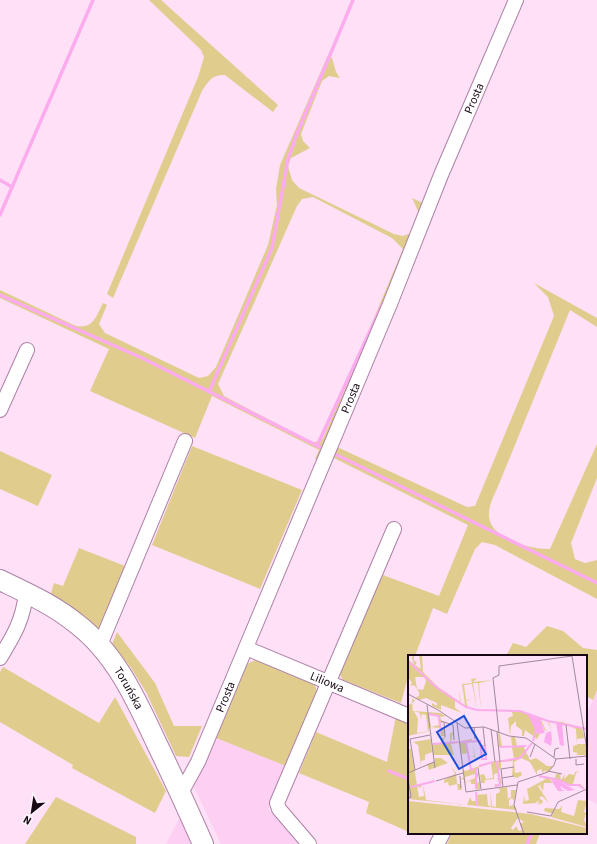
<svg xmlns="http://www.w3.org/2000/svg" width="597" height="844" font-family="'Source Sans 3',sans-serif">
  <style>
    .built { fill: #fccff3 }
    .green { fill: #e0cd8e; fill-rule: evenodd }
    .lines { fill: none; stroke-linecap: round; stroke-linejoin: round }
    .stream { stroke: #fcacee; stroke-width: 3.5 }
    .minor-casing { stroke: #ad80a5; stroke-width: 16 }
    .secondary-casing { stroke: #ad80a5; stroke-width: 22 }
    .minor { stroke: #fff; stroke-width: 14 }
    .secondary { stroke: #fff; stroke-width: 20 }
    .labels { text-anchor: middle; stroke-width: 3; stroke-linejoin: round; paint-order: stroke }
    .street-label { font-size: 12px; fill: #180816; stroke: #fef4fc }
    .inset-river { fill: none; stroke: #fcacee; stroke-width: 2 }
    .inset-road { fill: none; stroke: #a28a9d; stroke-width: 1 }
    .view { fill: #1d4ed8; fill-opacity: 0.15; stroke: #1d4ed8; stroke-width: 2 }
    .inset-edge { fill: none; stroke: #180816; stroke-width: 2 }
  </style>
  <rect width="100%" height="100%" fill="#fee0f7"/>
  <g class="built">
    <path d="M597,690v114l-11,-6v-81z"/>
    <path d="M216,738l70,28 -18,43 32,35h-79l-27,-57z"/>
    <path d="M180,817l12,27h-26z"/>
  </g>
  <g class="green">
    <path d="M149,0h12l117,105 -5,7 -48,-37c-12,-1 -17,6 -23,16l-89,207 -6,-4 91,-217 6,-20 -3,-7z"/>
    <path d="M328,55l4,3 4,14 4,6 -11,-2 -7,5 -21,53 2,7 7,7 -19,10 -3,8 4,14 7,8 95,46 9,2 8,-3 6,-11 1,-11 -6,-13 11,5 5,-8 -2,11 -106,255 -5,-2 4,-9 -107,-54 -17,42 -105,-47 19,-42 -109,-51v-8l76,36c18,3 20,-10 27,-23l4,2 -8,19 6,9 94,45 9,-2 8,-9 52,-122 9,-40 -1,-16 4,-24zM313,197l79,41 11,11 -80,190 -10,4 -89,-47 -6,-12 79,-178 5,-7z"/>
    <path d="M534,283l63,35v9l-27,-17 -71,174c-4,10 -11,21 -10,33 2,22 43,33 61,32l47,-105v34l-26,65 4,16 10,4 12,-3v39l-102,-54 -13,-3 -7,7 -28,65 -14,-6 -18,48h-6v17l-8,30 -58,-23 -5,-9 45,-96 56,21 29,-71 -136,-68 5,-10 130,60 8,-1 79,-190 -6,-19z"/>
    <path d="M192,446l110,44 -42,99 -108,-44z"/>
    <path d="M0,451l52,24 -14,31 -38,-17z"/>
    <path d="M79,548l46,18 -26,64 -49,-34 4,-13 9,3z"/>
    <path d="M547,626l16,5 20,17 14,2v40l-4,10 -7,-4v-40h-80l7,-13 13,4z"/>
    <path d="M117,632l38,51 19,43h28l-13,31 -13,-1 -30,-64 -15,-24 -19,-24z"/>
    <path d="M259,658l55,25 3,8 -31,75 -70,-28 29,-73z"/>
    <path d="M3,667l96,56 16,-26 51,94 -11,22 -83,-45 1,-3 -73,-43v-50z"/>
    <path d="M396,716l13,5v111l-43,-19 3,-11 -70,-29 17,-41 71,30z"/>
    <path d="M56,797l80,40v7h-111z"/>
    <path d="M452,833h88l-4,11h-89z"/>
  </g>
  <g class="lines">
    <g class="stream">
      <path d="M0,180l12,7"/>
      <path d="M0,215l93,-215"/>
      <path d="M0,295l142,63 178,89"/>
      <path d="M209,392l63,-144 16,-89 8,-23 57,-136"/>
      <path d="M317,446l66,-143"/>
      <path d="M337,455l260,128"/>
      <path d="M389,771l20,8"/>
      <path d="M527,844l5,-11"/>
    </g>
    <g class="minor-casing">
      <g id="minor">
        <path d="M0,410l27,-60"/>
        <path d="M100,645l85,-204"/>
        <path id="s1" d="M246,648l163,68"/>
        <path d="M0,658c14,-23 23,-38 26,-65"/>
        <path id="s2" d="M181,793l17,-31 192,-458 51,-129 75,-175"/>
        <path d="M309,844l-30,-35 -2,-6 117,-274"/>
        <path d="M437,844l6,-11"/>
      </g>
    </g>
    <g class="secondary-casing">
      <g id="secondary">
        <path id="s3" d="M0,580c27,13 54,25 77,44 38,29 59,75 79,118 16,33 32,68 47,102"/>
      </g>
    </g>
    <use href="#minor" class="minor"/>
    <use href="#secondary" class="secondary"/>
  </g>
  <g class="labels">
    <g class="street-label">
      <text dy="4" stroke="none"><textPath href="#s2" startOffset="754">Prosta</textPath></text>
      <text dy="4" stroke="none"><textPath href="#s2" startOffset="430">Prosta</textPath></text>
      <text dy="4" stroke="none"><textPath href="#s1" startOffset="88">Liliowa</textPath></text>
      <text dy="4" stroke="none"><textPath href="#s3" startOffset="172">Toruńska</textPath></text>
      <text dy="4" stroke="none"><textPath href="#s2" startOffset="106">Prosta</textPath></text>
    </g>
  </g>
  <g transform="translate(408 655)">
    <rect width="179" height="179" fill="#fee0f7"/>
    <path d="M3,0l1,3 1,-3h1v6l3,1 -2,3 6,4 -2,-14h3l1,17 15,15 22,15 -1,-13 2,14 4,2 -3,-21 10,-1 -1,-4 6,-1 -4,4 19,-2 -13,3 2,27 -3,-27h-5l4,27 -5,-26 -8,1 2,15 6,-1 -6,2 2,7 -13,-7v7l7,5 -21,-8v5l-9,-4v-3l5,3v-3l-11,-5 -7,2 -3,-3 3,-1v-4l-5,-7 -4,1 2,-3 -4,-6v-17l6,4zM7,22h9l2,4 -3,9 -6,-1zM4,43l3,3 -3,2 1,8 27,2 6,3 -6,1 3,6h-3v5l4,-1 1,9h-4l-1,-8 -11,-1v4l-21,5v-31l4,-2zM6,56l6,2 1,6 1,-5 4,1 2,16 -11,2 1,-14zM21,59l9,2 1,9 -8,2zM100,56h14l26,10 14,1 20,6 3,10 -8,1v5h9l1,11h-11l2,-2 -5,-1v-6l4,-1 -1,-16 -14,-6 -13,-1 3,9 -4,-9 -7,-3 5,12h-1l-5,-12 -11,-4 8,19h3l-3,5 -12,-9 -1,6h-2v-6l-6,-4v-5l-5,5 -1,9 -2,-17 5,-2 -1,-4zM45,77l-2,11 21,-4v2l8,-1 -7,3 2,14 5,2 -9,-3h3l-1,-14 -6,1 3,17 -2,-7 -6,1 -3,-11 -8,1 3,11h-21l-1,-11 10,-1 -1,-5 5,-1 -4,5h8v-9zM90,78l2,1 2,12h10l-1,-9h4l2,9h6l7,14 6,-2 11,8h7l-8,7 -1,-3 -2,3 -2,-4 -4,2v4l-7,-13 -9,-4 -7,4 1,11 6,-1 1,3 -5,3 -5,-2 1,-15 -12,1v7l-3,1 4,13 -2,2 -5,2v-3l5,1 -1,-5 -3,-1 3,-1 -1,-5 -4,1v5l-9,1v3h-4l-1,-8 4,-1 2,5 7,-1 -2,-15 -16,6v4h4l-3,10 4,-1v7l-4,1v-6h-5v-3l-5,1 9,-4v-4l-10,3 1,10 -2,-7 -4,-2h4l-1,-9 2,2 26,-9 23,-3 -2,-12h-13zM23,84l1,13 -7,3v5l-4,1v5l-3,-21 -5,-3zM0,94h3l6,36h5l-2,3 -3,-2 2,11 5,-1 -1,-12 3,16 41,5 3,-8 2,4h4v-6l11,-1 1,11 3,2 -1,-18 2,17 4,1v-13l4,-2 -1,-4 8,-1 1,12 3,-2v-7h5l-2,11 -2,-3 -3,2v6l5,-1 3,5 -109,-11zM27,103h6l7,5 -19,7 -2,-6 7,-2zM43,111l5,7 1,11h3l2,6h-4l-1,-6 -8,2 -1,-4 -4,1v-3l11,-6zM172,116l-4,2 -3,11h8l1,3 -33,-8 4,4h-9l-1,8 -3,-5 3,-2 -5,2 11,17 -7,-7 -3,2 4,3 -2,4v-2l-3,2 1,-5 -3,3 -13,1 1,-9 1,6 4,-1 -2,-11 19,-10 -7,-3 16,2 1,-4h4l1,6 4,-6 -1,5 5,-5 5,1 1,-3zM170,145l9,1 -3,11 2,1 -2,7 3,7 -36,-10 2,-3 -9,-3 1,-3 14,1 3,-3 -1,6 13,4zM0,146l123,13 56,14v6h-179zM110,163l6,4 -4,2 2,6 -3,1 -3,-5 -3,4 -2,-2z" fill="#e0cd8e" fill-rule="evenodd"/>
    <path d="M121,60l11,4 5,14 -8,1zM148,68h6l2,23 -4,-1zM143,76l1,8 -1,7 -7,-4 2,-9zM143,125l8,1 16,9 -7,1 -8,-5 2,4 4,1h-8z" fill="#fcacee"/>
    <path class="inset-river" d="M0,6l28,26 30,20 11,3 43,1 28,10 39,8M20,59l11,2 2,17M121,59l7,16 -3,11M72,85l2,19h4l-1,-13h-5M52,87l19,-1M58,87l5,28 3,-1M25,89l25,-2M92,92l26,-1M88,107l24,-4 12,-15M71,111l14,-4M131,121l20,4 10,5h10l5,4M87,131l5,-1 -3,-22M3,132l24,-6M68,134v-21M68,137l1,14"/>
    <path class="inset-road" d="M0,39l30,16 27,18 19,-1 25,9 17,2 30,21 31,-3M19,50l8,63M33,66l12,4 1,15M36,67l1,15M49,68l9,69 51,-7M158,70l4,34M66,72l1,12M75,72l2,19M83,74l4,33M89,77l3,30M91,78l-6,-55 6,-3v-9l73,-10 15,94M122,102l5,-13M146,102l1,-8 4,-1M168,104v6l8,-1M70,113l3,21M7,115l-5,-31 20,-4M140,116l14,3M0,118l26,-11M52,121l1,12M0,123l3,19 -3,1M94,123l12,-2M28,126l27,-8M95,132l-2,-18 13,-2M119,157l24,4 7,-14 29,-13M116,179l-10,-29 4,-23 30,-10 6,-7 2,-6"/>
    <path class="view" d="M56,61l22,38 -27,15 -22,-37z"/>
    <rect width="179" height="179" class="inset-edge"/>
  </g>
  <g transform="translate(32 812) rotate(210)" stroke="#fef4fc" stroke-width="3" paint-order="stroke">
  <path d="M0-3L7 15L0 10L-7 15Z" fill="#180816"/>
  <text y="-6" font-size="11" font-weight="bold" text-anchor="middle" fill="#180816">N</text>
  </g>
</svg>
